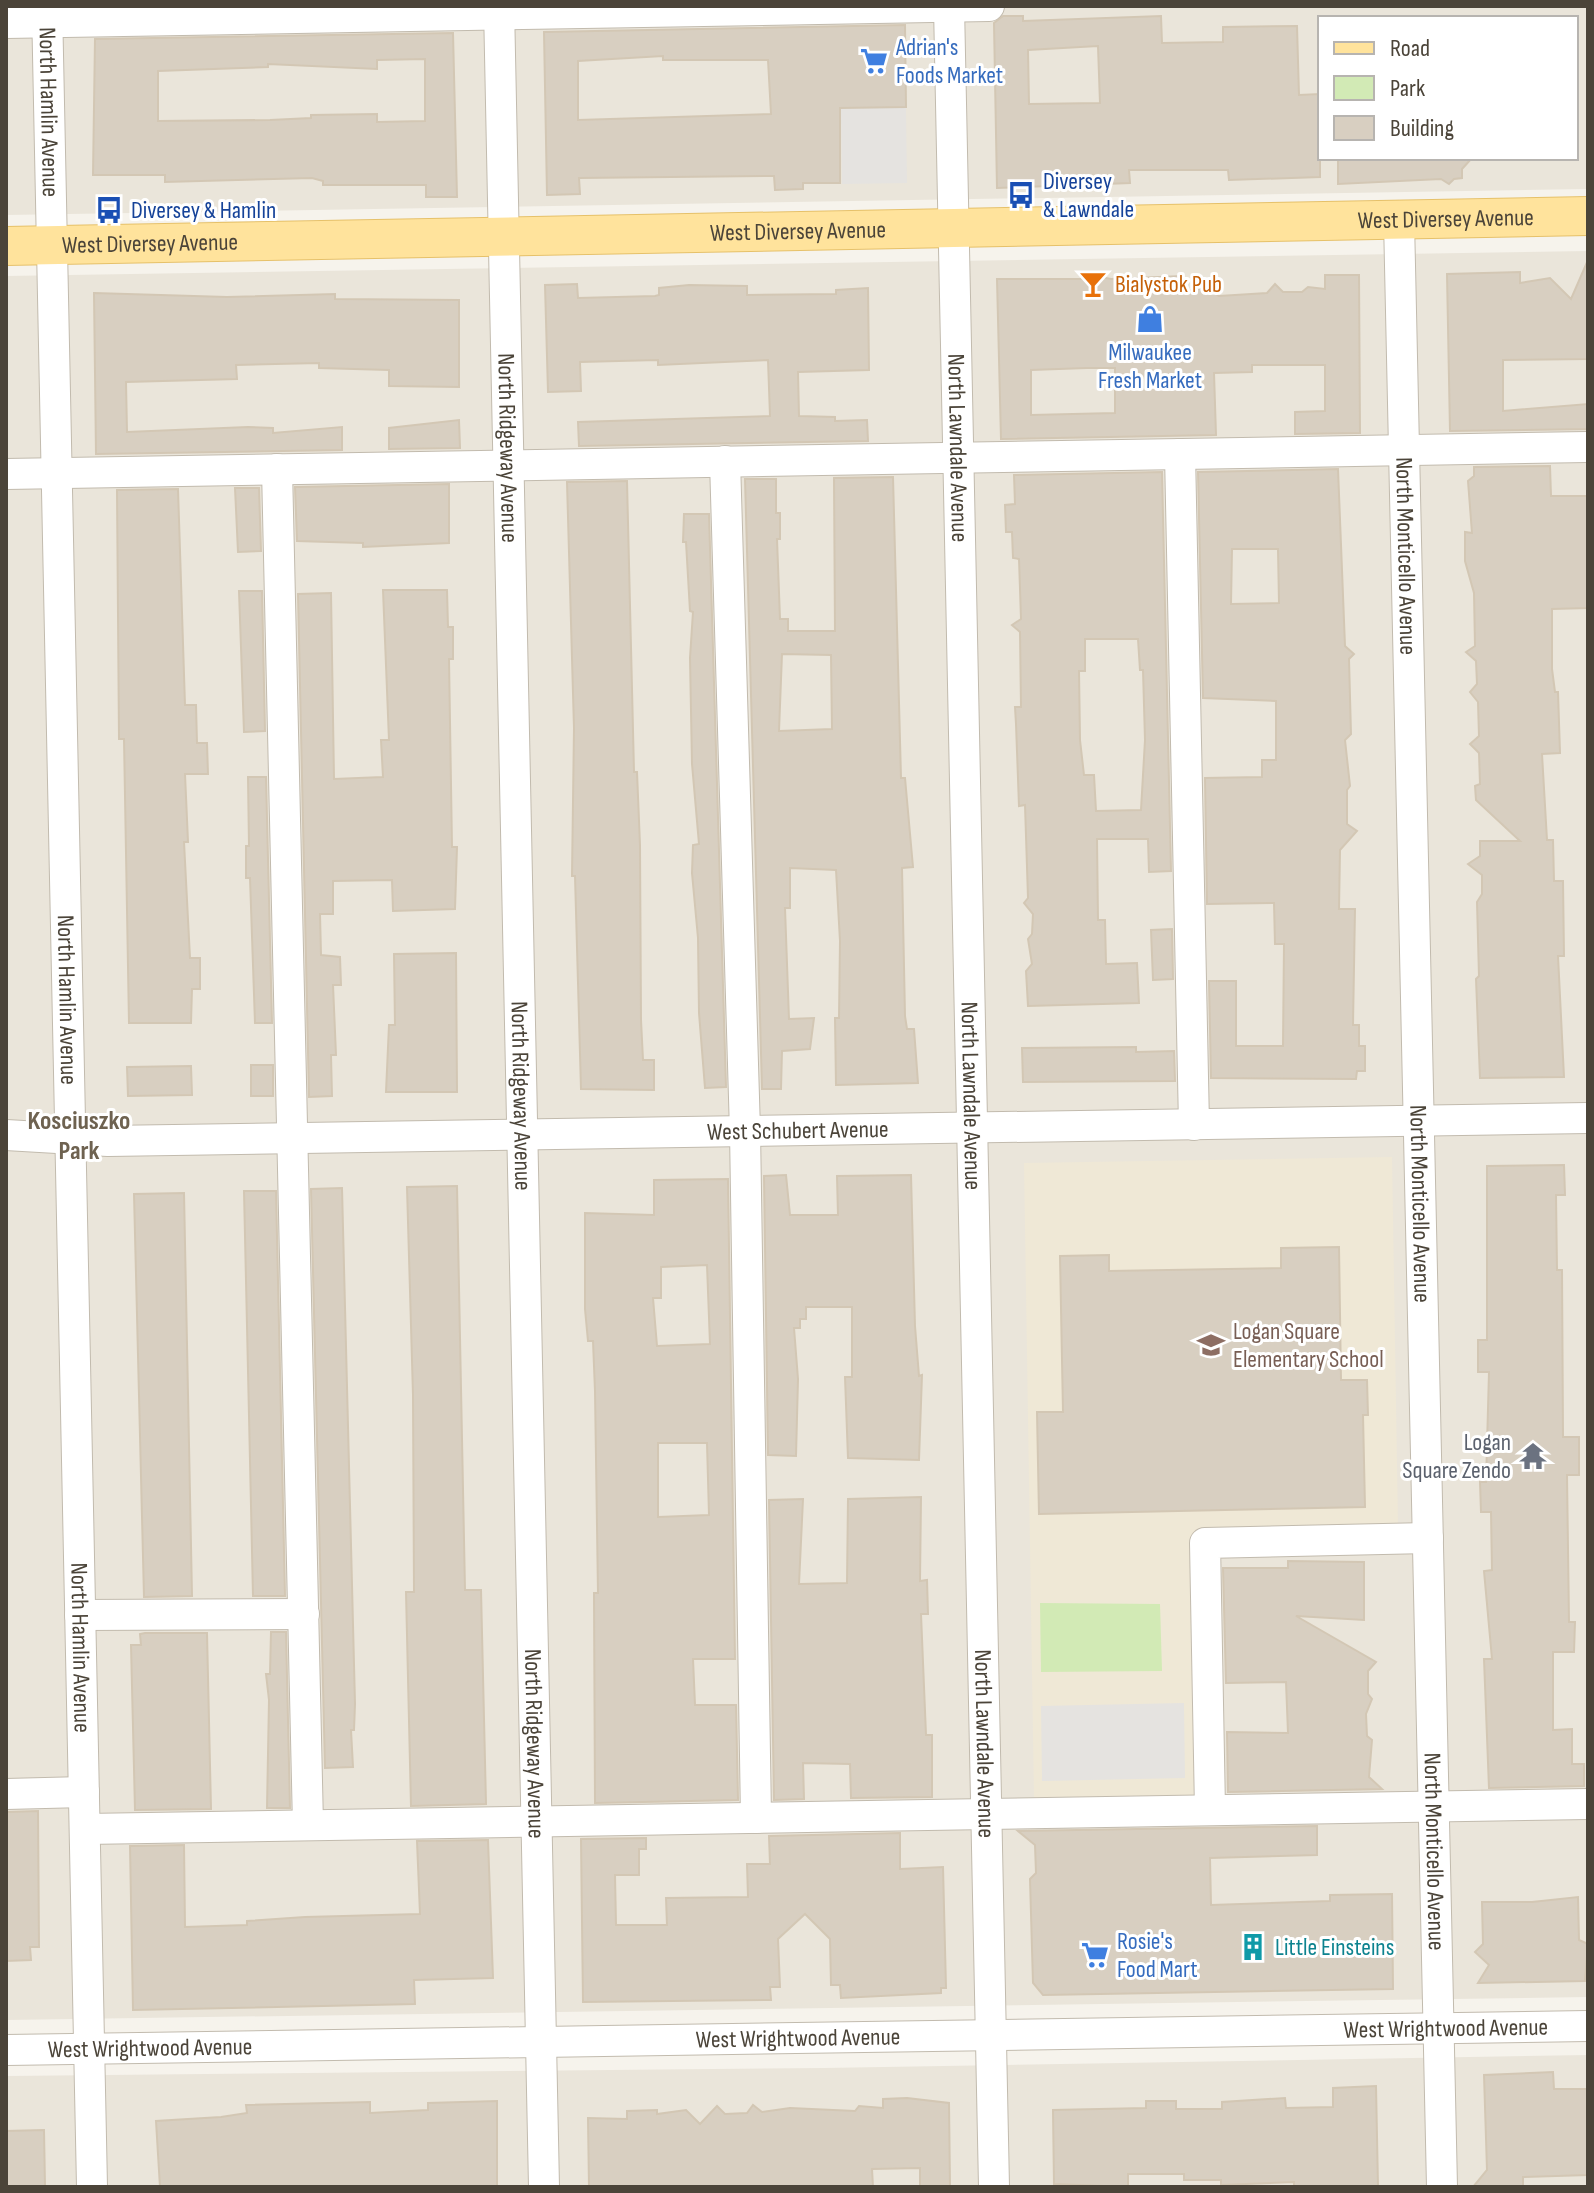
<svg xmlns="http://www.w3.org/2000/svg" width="1594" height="2193" font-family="'Sofia Sans Condensed',sans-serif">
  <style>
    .residential { fill: #eae5da; fill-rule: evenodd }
    .education { fill: #efe8d6 }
    .green { fill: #d2eab5 }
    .parking { fill: #e5e3e0 }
    .building { fill: #d8cfc1; stroke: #d3c7b4; stroke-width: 2; fill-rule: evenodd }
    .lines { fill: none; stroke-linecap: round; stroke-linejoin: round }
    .minor-casing { stroke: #c2bbae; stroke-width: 32 }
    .major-casing { stroke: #e6c16a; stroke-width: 40 }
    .minor { stroke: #fff; stroke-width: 30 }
    .major { stroke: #ffe39c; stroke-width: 38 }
    .labels { text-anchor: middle; stroke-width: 6; stroke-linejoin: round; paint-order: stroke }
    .shop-label { font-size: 24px; fill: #366cbe; stroke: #fff; text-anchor: start }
    .street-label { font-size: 24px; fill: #4b4439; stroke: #fff }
    .transit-label { font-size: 24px; fill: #164399; stroke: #fff; text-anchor: start }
    .food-label { font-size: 24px; fill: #c56008; stroke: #fff; text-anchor: start }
    .education-label { font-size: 24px; fill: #785e54; stroke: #fff; text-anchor: start }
    .worship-label { font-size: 24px; fill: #5b616d; stroke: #fff; text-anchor: end }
    .culture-label { font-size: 24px; fill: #0d838f; stroke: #fff; text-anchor: start }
    .neighbourhood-label { font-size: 26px; font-weight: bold; fill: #6e6250; stroke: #fff }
  </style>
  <rect width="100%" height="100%" fill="#f6f3ec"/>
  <g class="residential">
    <path d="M6,6h1582v183l-1582,26zM1320,18h256v140h-256z"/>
    <path d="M1588,251v1746l-1582,23v-1744z"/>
    <path d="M1588,2055v132h-1582v-111l818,-8z"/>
  </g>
  <path class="education" d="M1392,1157l6,369 -199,3 4,267 -169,3 -10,-636z"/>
  <path class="green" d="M1040,1603l120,1 2,67 -121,1z"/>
  <g class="parking">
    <path d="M906,107l1,76 -65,1 -1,-76z"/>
    <path d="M1184,1703l1,75 -143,3 -1,-75z"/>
  </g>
  <g class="building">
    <path d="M1003,16h20v5l138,-5 1,27 61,-1v-15l74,-1 2,69 21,-1v83l-91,3 -1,-10h-99l1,13 -133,5 -3,-165zM1098,46l2,57 -71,1 -1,-54z"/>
    <path d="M905,25l1,82 -66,1v75h-37v6l-28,1 -1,-14 -195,2 1,16 -33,1 -3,-163zM663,56v4h105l3,54 -193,6v-59z"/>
    <path d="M453,33l4,164h-31v-12h-103v-4l-11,-3 -147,4v-7h-72l2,-136zM425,59v62l-48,1v-8l-66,1v3l-41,2 -112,1v-50l110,-4v-3l109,5v-9z"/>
    <path d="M1338,158h134l-10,11v9l-8,1 -5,5 -8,-5 -103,5z"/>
    <path d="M1588,260v99l-85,1v51l85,-7v25l-138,2 -3,-157 73,-2v11l30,-5 21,21z"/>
    <path d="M1085,274l26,5 71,-3 1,15 23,-3 13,8 48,-3 8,-9 8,8h19l6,-5 17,2v-14h34l1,158 -65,1v-22l30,-1v-46h-73v7l-38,1 2,62 -215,4 -4,-160h84zM1087,368h28v45l-84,2v-45z"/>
    <path d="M577,284l1,14 77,-2 4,-1v-7l30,-3 58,1v9l89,-1v-4l32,-2 1,82 -71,2 1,44 36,1v4l32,-1 1,21 -289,5 -1,-24 192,-6 -2,-56 -110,5v-5l-78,2 1,29 -33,1 -3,-107z"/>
    <path d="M94,293l133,4 108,-3v5l124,1v87l-70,-1v-16l-70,-2v-5l-83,2 1,14 -111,3 1,50 121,-5 25,1v5l69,-6v23l-246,4z"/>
    <path d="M459,420l1,28 -71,1v-21z"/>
    <path d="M1550,466l1,30h37v112l-36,1v60l3,23h3l2,61 -18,1 5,86h6l1,41h9l1,75h-6l6,121 -84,1 -4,-99 3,-3 -2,-74 5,-8v-19l-14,-11 12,-8v-15h40l-44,-41 -1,-14 5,-2 -1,-31 -9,-9 9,-8 -1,-34 -8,-10 7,-8 -1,-23 -10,-9 9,-6 -1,-53 -9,-32v-29l7,1 -4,-52 6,-5v-9z"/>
    <path d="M1338,469l7,177 9,8 -5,5 2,75 -6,6 5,46 -3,4v34l10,7 -17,19 -1,59h16l-2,116h6v21h6v25h-8l-1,8 -145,-1 -2,-97h27v65h47l1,-102h-9l-1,-41 -67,1 -2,-126 57,-1v-17h14v-59l-73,-3 -5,-226zM1232,549h46l1,54 -48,1z"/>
    <path d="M1162,472l9,399 -22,1 -1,-33h-51l1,81h7l1,44 31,-1 2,40 -111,3 -2,-35 6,-7 -4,-25 4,-5 1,-20 -9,-11 4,-5 -3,-93 -6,1 -3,-82 -1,-17h6l-1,-75 -8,-7 9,-6 -2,-60 -6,-1 -1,-26h-6l-1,-27 10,-1 -1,-29zM1085,639h53l2,31h3l2,70 -4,70 -45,1 -2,-36h-10l-4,-35 -1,-69h6z"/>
    <path d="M893,477l8,301h4l8,89 -11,1 3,148 2,13h7l4,54 -82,2 -1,-67h4l1,-77 -4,-71 -46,-2v40h-5l4,111 25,-1 -4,31 -28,2 -1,38h-19l-17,-610h31v34h4v26h-3l3,80h8v12h47l-1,-153zM782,654l49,1 1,74 -53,2z"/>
    <path d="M627,481l7,291h3l3,73 1,175 2,40h11v30l-73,-1 -6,-213h-3l2,-148 -7,-246z"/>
    <path d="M449,484v59l-86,4v-4l-66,-2 -2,-54z"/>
    <path d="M235,488h24l2,63 -23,1z"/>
    <path d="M178,489l7,216h11l1,38h10l1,31h-23l3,68h-4l6,116h10v31h-8l-1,34h-62l-5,-284h-5l-2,-249z"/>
    <path d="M684,514h25l17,573 -21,1 -6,-75 -1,-75 -6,-65 1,-28 6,-1 -7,-80 -2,-106 3,-46 -3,-1 -4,-69h-3z"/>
    <path d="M383,590h64l1,37h5v32h-4l3,188h5l-2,62 -62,2 -1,-31 -59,1v33h-13l1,41 19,2 1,28h-8l3,70h-5l1,41 -23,1 -11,-503 33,-1 3,186 49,-2 -2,-37h8z"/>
    <path d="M239,591h23l3,140 -21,1z"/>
    <path d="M248,777h18l6,246h-17l-5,-145h-4v-32h3z"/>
    <path d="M1172,929l1,50 -20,1 -2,-50z"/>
    <path d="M456,953l1,139h-71l3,-67h6l-1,-71z"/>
    <path d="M1136,1047v5l38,-1 1,30 -152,1 -1,-34z"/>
    <rect x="251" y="1065" width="22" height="31"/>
    <path d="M191,1066l1,29 -64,1 -1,-29z"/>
    <path d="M1564,1165l1,30h-9l1,75h5l1,167h16v38h-12l2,147h6l-1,30h-21v78l19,-1v35h12v22l-95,2 -5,-129h8l-8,-88 8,-1 -1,-58h-10l-1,-30h6l3,-110h-11v-32h9v-174z"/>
    <path d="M786,1175l4,40h48l-1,-39 74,-1 4,151 4,50 3,-1 -3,85 -71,-2 -3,-81h7v-70h-46v12h-6v9h-6l4,51 -2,77 -28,-1 -4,-279z"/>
    <path d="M728,1179l7,480h-42l2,46h41l2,95 -143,3 -1,-210h4l-3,-202 -2,-50h-5l-3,-32v-96l69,2v-35zM707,1265l3,79 -53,2 -4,-48h8v-31zM658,1443h49l2,72 -51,2z"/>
    <path d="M457,1186l8,404h16l5,214 -75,2 -5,-214h8l-1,-197 -6,-208z"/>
    <path d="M342,1188l13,516 -1,26h-3l2,37 -28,1 -14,-579z"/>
    <path d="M244,1191h32l9,405h-32z"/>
    <path d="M184,1193l8,403 -48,1 -10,-403z"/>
    <path d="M1339,1247l2,133h26l1,35h-5l2,92 -326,7 -2,-102h26l-3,-156 49,-1v16l172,-3v-20z"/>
    <path d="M921,1497l-1,84 7,-1 1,34h-7l5,121h6v62l-81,1 -1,-34 -47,-1 1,36 -30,1 -5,-300 34,-1 -4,85 48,-1 1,-84z"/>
    <path d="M1288,1561l76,1v58l-68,-4 80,46 -8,9v23l4,5 -6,15 1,22 5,4 -3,37 13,12 -154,3 -1,-60 61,1 -2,-51 -60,1 -3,-115h65z"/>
    <path d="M271,1632h15l4,176h-23l2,-108 -3,-26h4z"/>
    <path d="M145,1633h62l4,176 -76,1 -4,-165h10l-1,-11z"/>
    <path d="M38,1811l1,136h-9l1,13 -25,1v-149z"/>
    <path d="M1317,1826v29l-107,3 1,47 119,-4v-6l62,-1 1,95 -350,6 -10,-12 -3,-104 6,-6 -1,-28 -17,-14z"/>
    <path d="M900,1833v36l43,-2 3,121h-5v5l-100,5 -1,-13h-9l-1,-46 -25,-25 -27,25 2,48h-10l1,13 -188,2 -2,-163 65,-1v11h-7v26h-24l1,50h51l-1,-27 82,-1 -1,-33h23l-1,-28z"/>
    <path d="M488,1840l5,138 -79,2 1,24 -282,6 -3,-164 54,-1 1,82 62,-2v-4l58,-4 115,-3 -3,-73z"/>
    <path d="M1578,1897l1,43 9,4 -3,37 -107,2 11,-18 -14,-13 8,-8 -1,-42h50z"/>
    <path d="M1553,2072l1,17h34v86l-65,2v10h-50l14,-17 -3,-95z"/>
    <path d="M1376,2086l2,101h-84v-5l-73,3v-5h-37v-6h-56v13l-74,-3 -1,-74 93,-2v-7h30v8h46v-7l63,-4 1,10 47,-1v-19z"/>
    <path d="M907,2098l42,5 1,84h-30v-19l-48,1 1,18h-284l-1,-69 39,1v-8l30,-1v4l29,-4 14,14 17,-18 8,8 22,-1 6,-8 9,7 28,-4 65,3 4,-5 24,2v-9z"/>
    <path d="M497,2101v86h-337l-4,-66 65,-4 26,-4 -1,-8 124,-3v11l58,-3v-7z"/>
    <path d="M44,2130l1,57h-39v-56z"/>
  </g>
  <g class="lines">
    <g class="minor-casing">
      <g id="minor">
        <path id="s1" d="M47,6l45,2181"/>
        <path id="s2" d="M499,6l45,2181"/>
        <path id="s3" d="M949,6l45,2181"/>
        <path d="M6,23l983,-17"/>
        <path id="s4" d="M1399,220l43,1967"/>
        <path d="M1180,454l14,671"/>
        <path d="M725,461l20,670 11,687"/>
        <path d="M277,469l31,1356"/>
        <path d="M6,474l1582,-27"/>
        <path id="s5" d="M6,1135l102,6 1480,-23"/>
        <path d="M80,1615l224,-1"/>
        <path d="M6,1794l78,-2"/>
        <path d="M1210,1810l-5,-267 223,-5"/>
        <path d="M85,1829l1503,-25"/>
        <path id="s6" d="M6,2050l1582,-24"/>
      </g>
    </g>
    <g class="major-casing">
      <g id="major">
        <path id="s7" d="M6,246l1582,-30"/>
      </g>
    </g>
    <use href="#minor" class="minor"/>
    <use href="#major" class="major"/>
  </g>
  <defs>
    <g id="supermarket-bare" transform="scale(2.16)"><path d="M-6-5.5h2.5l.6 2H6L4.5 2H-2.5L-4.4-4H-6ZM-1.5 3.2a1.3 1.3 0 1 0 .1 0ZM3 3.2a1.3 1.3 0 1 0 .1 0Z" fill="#3f7fe0" stroke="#fff" stroke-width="2.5" paint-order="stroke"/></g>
    <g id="bus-bare" transform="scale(2.16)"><path d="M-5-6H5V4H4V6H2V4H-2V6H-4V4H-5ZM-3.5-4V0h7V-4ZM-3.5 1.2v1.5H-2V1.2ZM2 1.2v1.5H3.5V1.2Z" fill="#1a4fb4" stroke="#fff" stroke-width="2.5" paint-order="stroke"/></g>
    <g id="bar-bare" transform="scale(2.16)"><path d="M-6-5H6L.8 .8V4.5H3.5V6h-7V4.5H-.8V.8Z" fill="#e8710a" stroke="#fff" stroke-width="2.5" paint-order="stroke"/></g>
    <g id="shop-bare" transform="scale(2.16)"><path d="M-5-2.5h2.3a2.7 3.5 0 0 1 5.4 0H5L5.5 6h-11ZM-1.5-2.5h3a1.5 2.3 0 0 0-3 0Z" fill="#3f7fe0" stroke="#fff" stroke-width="2.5" paint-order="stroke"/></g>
    <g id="school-bare" transform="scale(2.16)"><path d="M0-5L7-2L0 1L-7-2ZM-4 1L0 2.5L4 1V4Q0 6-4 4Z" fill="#8d6e63" stroke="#fff" stroke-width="2.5" paint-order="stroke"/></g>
    <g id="temple-bare" transform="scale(2.16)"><path d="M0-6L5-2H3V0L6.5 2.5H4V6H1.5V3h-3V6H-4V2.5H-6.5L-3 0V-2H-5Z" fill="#6b7280" stroke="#fff" stroke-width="2.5" paint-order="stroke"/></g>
    <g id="building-bare" transform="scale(2.16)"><path d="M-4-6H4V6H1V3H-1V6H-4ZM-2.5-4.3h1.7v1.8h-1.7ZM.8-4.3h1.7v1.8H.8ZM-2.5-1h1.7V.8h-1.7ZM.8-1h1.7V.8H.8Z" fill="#0f9aa8" stroke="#fff" stroke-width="2.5" paint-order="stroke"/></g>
  </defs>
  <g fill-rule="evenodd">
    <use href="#supermarket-bare" x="874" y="61"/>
    <use href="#bus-bare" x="1021" y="195"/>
    <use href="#bus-bare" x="109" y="210"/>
    <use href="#bar-bare" x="1093" y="284"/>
    <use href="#shop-bare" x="1150" y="319"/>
    <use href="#school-bare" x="1211" y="1345"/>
    <use href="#temple-bare" x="1533" y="1456"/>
    <use href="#building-bare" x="1253" y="1947"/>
    <use href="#supermarket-bare" x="1095" y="1955"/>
  </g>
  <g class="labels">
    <g class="shop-label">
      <text x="896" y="55">Adrian's<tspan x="896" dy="28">Foods Market</tspan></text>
      <text x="1150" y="360" text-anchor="middle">Milwaukee<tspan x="1150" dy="28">Fresh Market</tspan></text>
      <text x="1117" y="1949">Rosie's<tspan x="1117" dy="28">Food Mart</tspan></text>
    </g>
    <g class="street-label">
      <text dy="8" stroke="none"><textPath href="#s1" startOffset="106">North Hamlin Avenue</textPath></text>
      <text dy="8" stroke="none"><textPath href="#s7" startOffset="1440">West Diversey Avenue</textPath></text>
      <text dy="8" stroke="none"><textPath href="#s7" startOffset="792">West Diversey Avenue</textPath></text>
      <text dy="8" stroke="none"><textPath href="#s7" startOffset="144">West Diversey Avenue</textPath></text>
      <text dy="8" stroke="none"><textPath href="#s2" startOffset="442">North Ridgeway Avenue</textPath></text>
      <text dy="8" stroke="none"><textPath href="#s3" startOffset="442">North Lawndale Avenue</textPath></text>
      <text dy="8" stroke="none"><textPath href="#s4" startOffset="336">North Monticello Avenue</textPath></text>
      <text dy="8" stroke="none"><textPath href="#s1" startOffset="994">North Hamlin Avenue</textPath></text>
      <text dy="8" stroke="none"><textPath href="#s3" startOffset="1090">North Lawndale Avenue</textPath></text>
      <text dy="8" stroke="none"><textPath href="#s2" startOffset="1090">North Ridgeway Avenue</textPath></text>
      <text dy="8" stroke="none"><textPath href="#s5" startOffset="792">West Schubert Avenue</textPath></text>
      <text dy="8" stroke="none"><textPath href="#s4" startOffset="984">North Monticello Avenue</textPath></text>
      <text dy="8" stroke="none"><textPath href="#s1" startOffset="1642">North Hamlin Avenue</textPath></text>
      <text dy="8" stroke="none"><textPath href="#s2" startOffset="1738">North Ridgeway Avenue</textPath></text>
      <text dy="8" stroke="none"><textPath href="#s3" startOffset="1738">North Lawndale Avenue</textPath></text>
      <text dy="8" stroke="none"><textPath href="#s4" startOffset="1632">North Monticello Avenue</textPath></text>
      <text dy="8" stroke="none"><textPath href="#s6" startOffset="1440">West Wrightwood Avenue</textPath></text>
      <text dy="8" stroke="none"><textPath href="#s6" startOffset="792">West Wrightwood Avenue</textPath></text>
      <text dy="8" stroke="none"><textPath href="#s6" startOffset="144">West Wrightwood Avenue</textPath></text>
    </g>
    <g class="transit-label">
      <text x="1043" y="189">Diversey<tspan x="1043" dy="28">&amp; Lawndale</tspan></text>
      <text x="131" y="218">Diversey &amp; Hamlin</text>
    </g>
    <g class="food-label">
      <text x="1115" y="292">Bialystok Pub</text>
    </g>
    <g class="education-label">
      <text x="1233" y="1339">Logan Square<tspan x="1233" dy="28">Elementary School</tspan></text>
    </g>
    <g class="worship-label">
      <text x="1511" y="1450">Logan<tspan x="1511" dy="28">Square Zendo</tspan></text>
    </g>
    <g class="culture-label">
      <text x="1275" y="1955">Little Einsteins</text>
    </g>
    <g class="neighbourhood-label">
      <text x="79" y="1129">Kosciuszko<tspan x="79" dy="30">Park</tspan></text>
    </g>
  </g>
  <rect width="1594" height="2193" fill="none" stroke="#4b4439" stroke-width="16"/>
  <rect x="1318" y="16" width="260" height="144" fill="#ffffff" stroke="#b7b4b0" stroke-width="2"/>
  <rect x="1334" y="42" width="40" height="12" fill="#ffe39c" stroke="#b7b4b0" stroke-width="2"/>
  <text x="1390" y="56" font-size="24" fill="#4b4439">Road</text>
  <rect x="1334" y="76" width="40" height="24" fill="#d2eab5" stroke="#b7b4b0" stroke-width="2"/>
  <text x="1390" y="96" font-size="24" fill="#4b4439">Park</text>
  <rect x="1334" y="116" width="40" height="24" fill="#d8cfc1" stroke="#b7b4b0" stroke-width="2"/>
  <text x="1390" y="136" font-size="24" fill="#4b4439">Building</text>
</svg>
